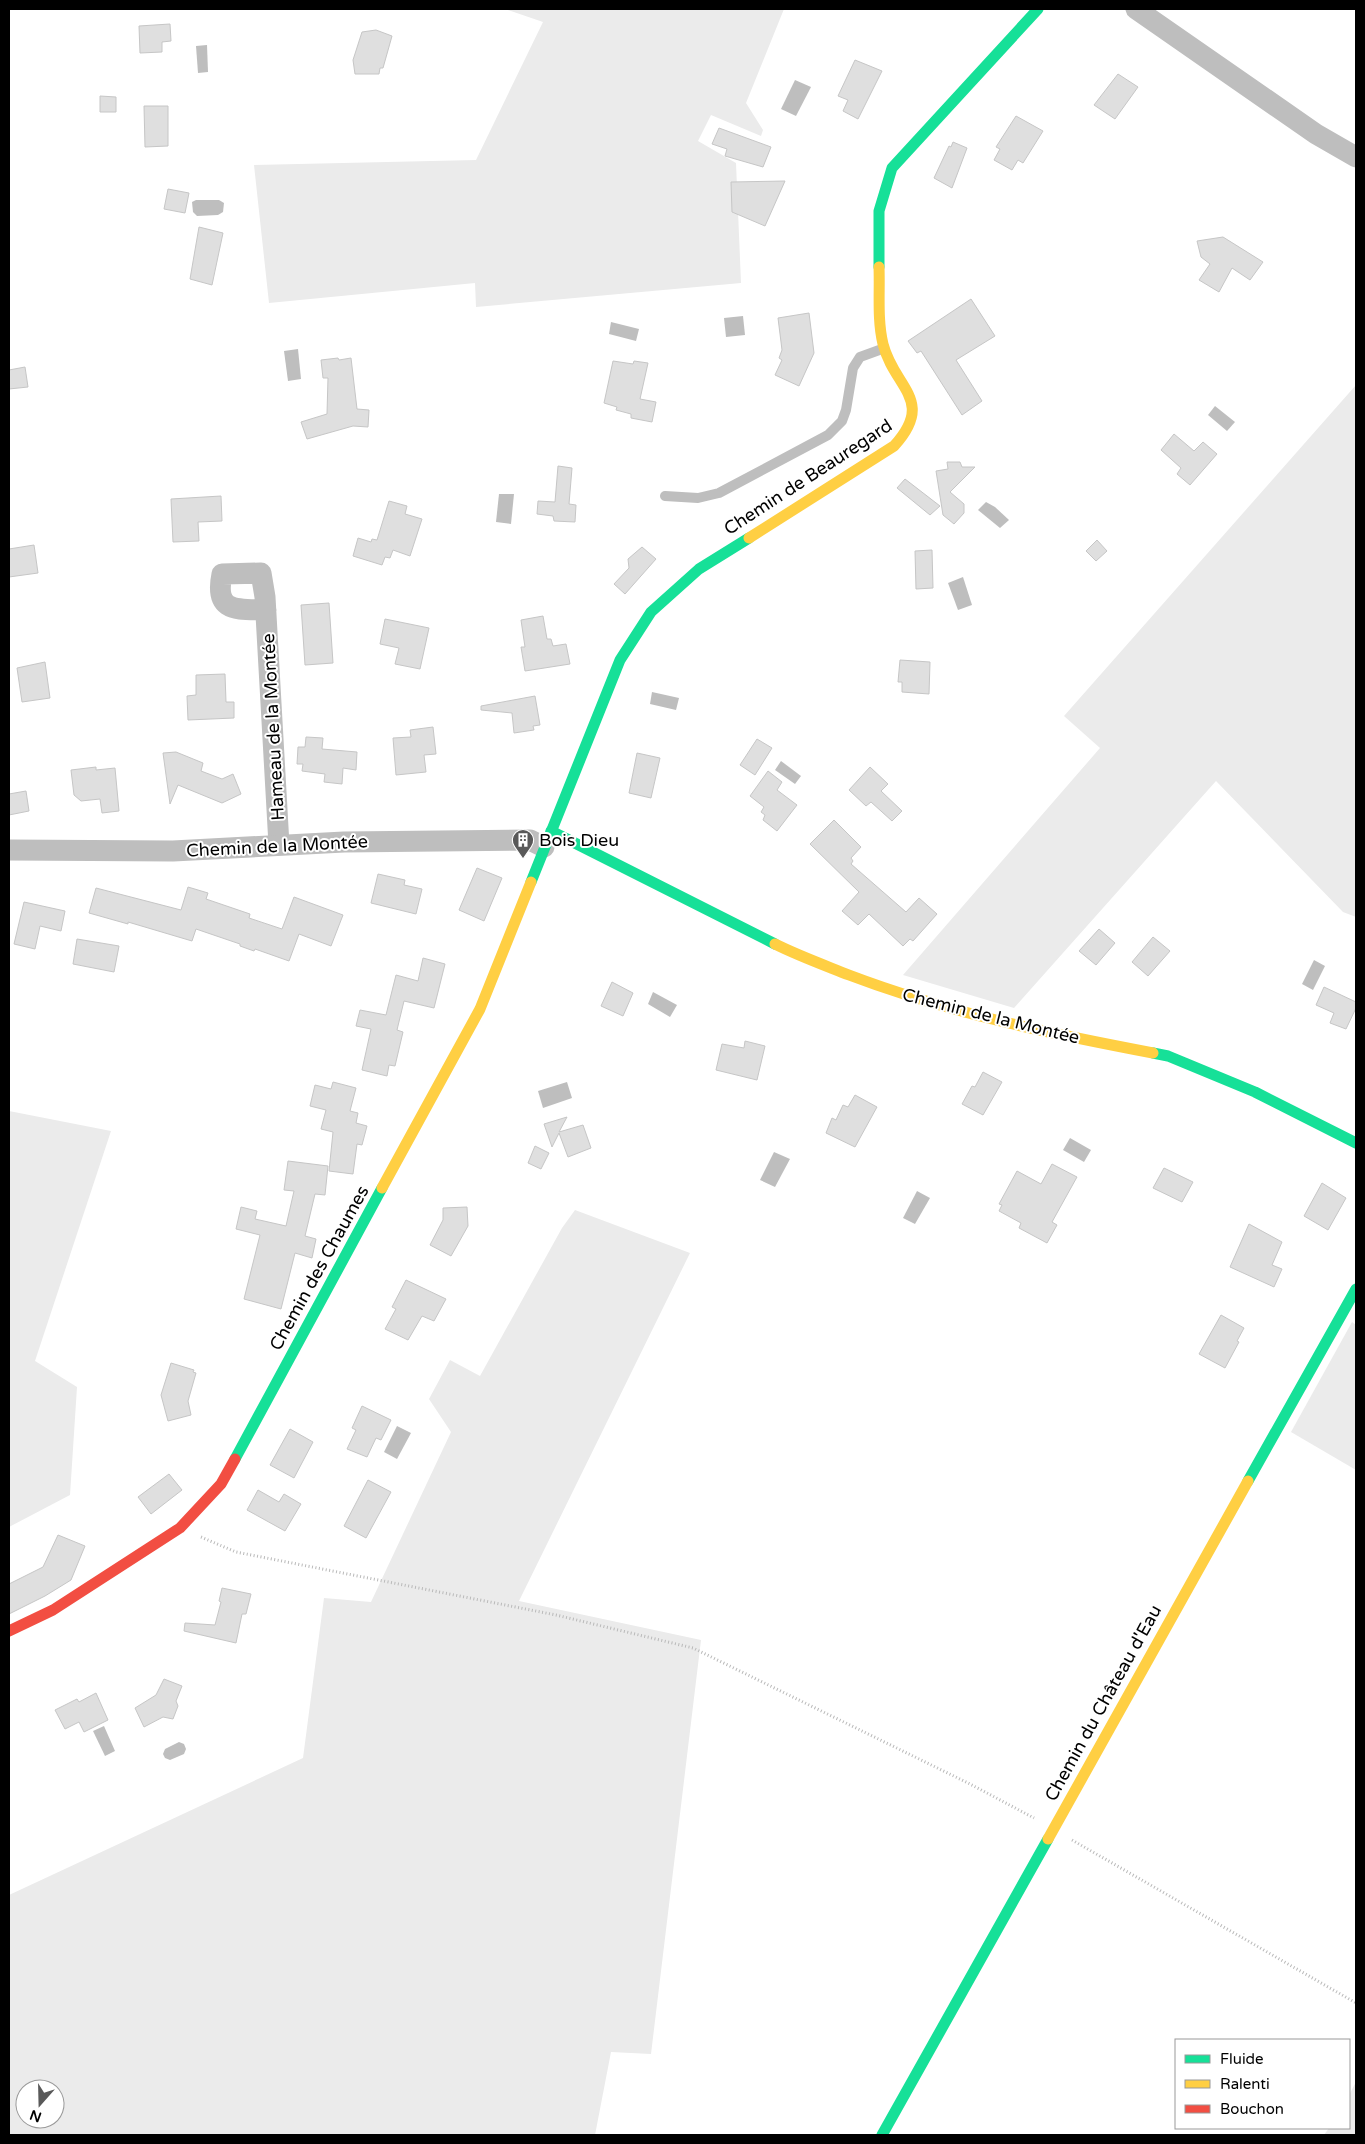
<svg xmlns="http://www.w3.org/2000/svg" width="1365" height="2144" font-family="'Varela Round',sans-serif">
  <style>
    .green { fill: #ebebeb; fill-rule: evenodd }
    .water { fill: #bebebe }
    .building { fill: #dfdfdf; stroke: #c6c6c6 }
    .lines { fill: none; stroke-linecap: round; stroke-linejoin: round }
    .path { stroke: #b9b9b9; stroke-width: 3; stroke-dasharray: 1 2.5; stroke-linecap: butt }
    .lane { stroke: #bebebe; stroke-width: 10 }
    .street { stroke: #bebebe; stroke-width: 21 }
    .fast { stroke: #16e098; stroke-width: 11 }
    .slow { stroke: #ffcf43; stroke-width: 11 }
    .jam { stroke: #f24e42; stroke-width: 11 }
    .labels { text-anchor: middle; stroke-width: 4; stroke-linejoin: round; paint-order: stroke }
    .street-label { font-size: 18px; fill: #000; stroke: #fff }
    .poi-label { font-size: 18px; fill: #000; stroke: #fff; text-anchor: start }
  </style>
  <rect width="100%" height="100%" fill="#fff"/>
  <g class="green">
    <path d="M505,9h279l-38,94 17,27 -2,6 -50,-21 -13,26 38,22 5,120 -265,24 -1,-24 -206,20 -15,-138 222,-5 67,-138z"/>
    <path d="M1356,385v532l-13,-5 -127,-131 -202,227 -111,-33 197,-227 -36,-32z"/>
    <path d="M9,1111l102,20 -76,230 42,26 -7,108 -61,32z"/>
    <path d="M575,1210l115,43 -171,348 182,39 -50,414 -40,-2 -16,83h-586v-240l294,-137 21,-160 47,4 80,-170 -22,-33 21,-39 30,16 82,-148zM25,2089h30v30h-30z"/>
    <path d="M1352,1322l4,3v145l-65,-38z"/>
    <path d="M1356,2082v53h-32l5,-7h20v-33z"/>
  </g>
  <g class="water">
    <path d="M207,45l1,27 -10,1 -2,-27z"/>
    <path d="M795,80l16,7 -15,29 -15,-7z"/>
    <path d="M196,200h23l5,3 -1,9 -5,3 -21,1 -4,-4 -1,-10z"/>
    <path d="M743,316l2,19 -19,2 -2,-19z"/>
    <path d="M611,322l28,7 -3,12 -27,-7z"/>
    <path d="M298,349l3,30 -13,2 -4,-30z"/>
    <path d="M1215,406l20,16 -8,9 -19,-16z"/>
    <path d="M499,494h15l-3,30 -15,-2z"/>
    <path d="M986,502l9,5 14,13 -9,8 -22,-18z"/>
    <path d="M963,577l9,28 -14,5 -10,-27z"/>
    <path d="M652,692l27,6 -3,12 -26,-6z"/>
    <path d="M781,761l20,15 -6,8 -20,-14z"/>
    <path d="M1314,960l11,6 -12,24 -11,-6z"/>
    <path d="M653,992l24,13 -7,12 -22,-13z"/>
    <path d="M567,1082l5,16 -29,10 -5,-17z"/>
    <path d="M1070,1138l21,12 -7,12 -21,-12z"/>
    <path d="M774,1152l16,7 -15,28 -15,-7z"/>
    <path d="M917,1191l13,7 -15,26 -12,-6z"/>
    <path d="M397,1426l14,7 -14,26 -13,-7z"/>
    <path d="M104,1726l11,25 -10,5 -12,-25z"/>
    <path d="M179,1742l5,2 2,5 -2,5 -14,6 -5,-2 -2,-4 2,-5z"/>
  </g>
  <g class="building">
    <path d="M170,24l1,17 -9,1v10l-22,1 -1,-27z"/>
    <path d="M376,30l16,6 -9,32h-3l-1,6h-24l-2,-14 9,-28z"/>
    <path d="M855,60l27,11 -24,48 -15,-8 5,-11 -10,-4z"/>
    <path d="M1118,74l20,13 -23,32 -21,-14z"/>
    <path d="M100,96l16,1v15h-16z"/>
    <path d="M144,106h24v40l-23,1z"/>
    <path d="M1016,116l27,15 -20,32 -5,-3 -6,10 -18,-10 6,-11 -4,-2z"/>
    <path d="M719,128l52,19 -8,20 -38,-11 2,-7 -15,-5z"/>
    <path d="M953,142l14,6 -15,40 -18,-10 15,-32 2,1z"/>
    <path d="M785,181l-20,45 -33,-14 -1,-30z"/>
    <path d="M168,189l21,4 -4,20 -21,-4z"/>
    <path d="M199,227l24,6 -11,52 -22,-6z"/>
    <path d="M1223,237l40,25 -13,18 -18,-12 -13,24 -20,-12 11,-16 -9,-7 -4,-16z"/>
    <path d="M971,299l24,37 -39,24 26,41 -20,14 -41,-64 -4,2 -9,-12z"/>
    <path d="M809,313l5,40 -15,33 -24,-11 7,-15 -3,-2 3,-8 -4,-32z"/>
    <path d="M338,358l1,2 12,-2 6,51 12,1 -1,17 -15,-1 -46,13 -6,-17 26,-8 1,-36h-5l-2,-18z"/>
    <path d="M613,361l20,3 1,-3 14,2 -8,36 16,3 -4,20 -21,-4v-4l-15,-4 1,-3 -13,-4z"/>
    <path d="M25,367l3,20 -19,2v-19z"/>
    <path d="M1174,434l20,17 9,-9 14,12 -27,31 -13,-11 4,-6 -20,-18z"/>
    <path d="M947,462h13l2,5h13l-25,25 14,12v9l-10,11 -11,-9 -7,-44 12,-2z"/>
    <path d="M558,466l14,2 -3,36 7,1 -1,17 -21,-1 -1,-5 -16,-2 1,-13 17,1z"/>
    <path d="M905,479l35,27 -10,9 -33,-27z"/>
    <path d="M221,496l1,25 -24,1 1,19 -26,1 -2,-43z"/>
    <path d="M389,501l18,5 -2,8 17,5 -12,37 -17,-6 -3,8 -5,-1 -3,8 -29,-9 5,-18 13,4 1,-3 5,1z"/>
    <path d="M1097,540l10,11 -11,10 -10,-10z"/>
    <path d="M34,545l4,28 -29,4v-28z"/>
    <path d="M642,547l14,12 -31,35 -11,-10 15,-16 -1,-9z"/>
    <path d="M932,550l1,38 -17,1 -1,-38z"/>
    <path d="M329,603l4,60 -28,2 -4,-60z"/>
    <path d="M543,616l4,23h4l2,7 13,-2 4,20 -45,7 -4,-24h4l-4,-27z"/>
    <path d="M385,619l44,9 -9,41 -25,-5 4,-16 -19,-4z"/>
    <path d="M900,660l30,2 -1,32 -27,-2v-10h-4z"/>
    <path d="M45,662l5,36 -28,4 -5,-34z"/>
    <path d="M225,674l1,28h8v16l-46,2 -1,-24 9,-1v-20z"/>
    <path d="M535,696l5,29 -7,1 1,4 -20,3 -2,-20 -31,-3v-4z"/>
    <path d="M433,727l3,27 -12,1 2,17 -30,3 -3,-37 18,-1 -1,-7z"/>
    <path d="M306,737l17,1 -1,11 35,3 -1,18 -13,-2 -1,16 -18,-2 1,-8 -23,-3 1,-7h-6l1,-17h7z"/>
    <path d="M757,739l15,9 -17,27 -15,-10z"/>
    <path d="M176,752l27,11 -2,8 21,8 11,-5 8,20 -19,9 -44,-18 -8,19 -7,-51z"/>
    <path d="M637,753l23,5 -9,40 -22,-5z"/>
    <path d="M96,767v3l19,-2 4,43 -17,2 -2,-14 -19,2 -7,-6 -3,-25z"/>
    <path d="M870,767l18,17 -7,7 21,20 -10,10 -21,-19 -5,4 -17,-16z"/>
    <path d="M768,771l14,11 -5,8 20,15 -20,26 -14,-11 2,-5 -4,-3 3,-5 -14,-11z"/>
    <path d="M26,791l3,20 -20,4v-21z"/>
    <path d="M834,820l27,27 -10,11 2,3 -2,3 55,48 13,-14 18,16 -24,27 -3,-2 -7,7 -34,-32 -11,11 -16,-14 17,-19 -49,-48z"/>
    <path d="M477,868l25,10 -18,43 -25,-11z"/>
    <path d="M378,874l27,6 -1,5 18,4 -6,25 -45,-11z"/>
    <path d="M188,887l20,6 -2,6 44,15 -1,4 33,11 12,-32 49,18 -12,31 -32,-12 -10,27 -34,-12 -1,2 -14,-5v-2l-44,-15 -4,12 -64,-19v2l-39,-11 7,-25 85,22z"/>
    <path d="M24,902l41,9 -4,20 -21,-5 -5,23 -21,-5z"/>
    <path d="M1099,929l16,14 -19,22 -17,-14z"/>
    <path d="M1153,937l17,14 -22,25 -16,-14z"/>
    <path d="M77,939l42,7 -5,26 -41,-8z"/>
    <path d="M423,958l22,6 -11,44 -30,-7 -7,29 6,2 -8,34 -6,-1 -2,11 -25,-6 9,-41 -15,-3 4,-16 26,5 10,-40 22,6z"/>
    <path d="M612,982l21,11 -10,23 -22,-10z"/>
    <path d="M1324,987l32,15v6l-10,21 -16,-6 4,-10 -18,-8z"/>
    <path d="M745,1041l20,5 -8,34 -41,-10 6,-26 22,4z"/>
    <path d="M983,1072l19,10 -19,33 -21,-11 10,-18 3,1z"/>
    <path d="M333,1082l23,6 -6,23 8,2 -2,10 11,3 -5,19 -5,-1 -4,30 -24,-3 4,-39 -12,-3 5,-19 -16,-4 5,-21 16,4z"/>
    <path d="M855,1095l22,12 -22,40 -29,-14 6,-15 4,2 7,-15 5,2z"/>
    <path d="M567,1117l-8,15 24,-7 8,23 -23,9 -9,-24 -7,14 -8,-23z"/>
    <path d="M535,1146l14,7 -8,16 -13,-6z"/>
    <path d="M288,1161l40,5 -3,29 -10,-1 -10,42 11,3 -4,19 -17,-5 -14,56 -37,-10 16,-64 -24,-6 5,-22 16,4 -2,8 31,7 8,-35 -10,-1z"/>
    <path d="M1052,1164l25,13 -25,45 5,3 -10,18 -28,-15 2,-5 -22,-12 3,-6 -3,-1 18,-33 24,13z"/>
    <path d="M1164,1168l29,14 -11,20 -29,-14z"/>
    <path d="M1322,1183l24,15 -18,32 -24,-14z"/>
    <path d="M467,1207l1,19 -17,30 -21,-11 13,-25v-12z"/>
    <path d="M1249,1224l33,18 -10,23 10,4 -8,18 -44,-20z"/>
    <path d="M406,1280l40,19 -12,22 -12,-5 -14,24 -23,-11 11,-20 -4,-2z"/>
    <path d="M1221,1315l23,13 -7,13 2,1 -14,26 -26,-14z"/>
    <path d="M171,1363l23,7 -1,2 3,1 -8,28 3,14 -23,6 -7,-26z"/>
    <path d="M362,1406l29,14 -10,20 -5,-2 -9,19 -20,-8 9,-19 -4,-2z"/>
    <path d="M290,1429l23,13 -19,36 -24,-13z"/>
    <path d="M169,1474l13,16 -31,24 -13,-17z"/>
    <path d="M368,1480l23,12 -25,46 -22,-12z"/>
    <path d="M258,1490l21,12 5,-8 17,10 -16,27 -38,-21z"/>
    <path d="M58,1535l27,11 -14,34 -26,16 -36,18v-30l34,-17z"/>
    <path d="M222,1588l29,6 -5,20h-4l-6,29 -52,-12 1,-8 30,2 6,-23 -2,-1z"/>
    <path d="M164,1679l18,7 -6,15 2,5 -5,13 -10,-2 -19,10 -9,-19 21,-13z"/>
    <path d="M96,1693l12,27 -24,12 -5,-10 -14,7 -10,-19 22,-11 2,3z"/>
  </g>
  <g class="lines">
    <g class="path">
      <path d="M201,1537l35,15 320,63 137,33 277,136 64,34"/>
      <path d="M1072,1840l284,163"/>
    </g>
    <path class="lane" d="M665,496l33,2 21,-5 109,-58 14,-14 4,-11 7,-42 7,-11 22,-8"/>
    <g class="street">
      <path d="M1136,9l180,125 40,23"/>
      <path d="M266,610c-30,-1 -52,3 -44,-36l39,-1 4,24 14,248"/>
      <path d="M9,850l164,1 171,-9 186,-2 14,7"/>
    </g>
    <g class="fast">
      <path d="M879,267v-56l13,-43 146,-159"/>
      <path d="M551,831l224,113"/>
      <path d="M531,882l89,-222 31,-48 48,-43 50,-31"/>
      <path d="M1153,1053l15,3 87,36 101,51"/>
      <path d="M235,1459l147,-271"/>
      <path d="M1248,1481l108,-192"/>
      <path d="M882,2135l166,-296"/>
    </g>
    <g class="slow">
      <path d="M749,538l145,-92c42,-46 0,-58 -11,-102 -6,-25 -3,-52 -4,-77"/>
      <path d="M775,944c24,12 49,21 74,31 100,38 199,58 304,78"/>
      <path d="M382,1188l98,-179 51,-127"/>
      <path d="M1048,1839l200,-358"/>
    </g>
    <path class="jam" d="M9,1631l44,-21 127,-82 41,-44 14,-25"/>
  </g>
  <defs>
    <g id="building-pin" transform="scale(1.125)"><path d="M0 17L-7.5 6A9.5 9.5 0 1 1 7.5 6Z" fill="#595959" stroke="#fff"/><path d="M-4-6H4V6H1V3H-1V6H-4ZM-2.5-4.3h1.7v1.8h-1.7ZM.8-4.3h1.7v1.8H.8ZM-2.5-1h1.7V.8h-1.7ZM.8-1h1.7V.8H.8Z" fill="#fff"/></g>
  </defs>
  <g fill-rule="evenodd">
    <use href="#building-pin" x="523" y="840"/>
  </g>
  <g class="labels">
    <g class="street-label">
      <text transform="translate(808 477) rotate(-33)" y="6">Chemin de Beauregard</text>
      <text transform="translate(273 727) rotate(-93)" y="6">Hameau de la Montée</text>
      <text transform="translate(277 846) rotate(-3)" y="6">Chemin de la Montée</text>
      <text transform="translate(991 1016) rotate(14)" y="6">Chemin de la Montée</text>
      <text transform="translate(319 1268) rotate(-61)" y="6">Chemin des Chaumes</text>
      <text transform="translate(1103 1703) rotate(-61)" y="6">Chemin du Château d'Eau</text>
    </g>
    <g class="poi-label">
      <text x="539" y="846">Bois Dieu</text>
    </g>
  </g>
  <rect width="1365" height="2144" fill="none" stroke="#000000" stroke-width="20"/>
  <rect x="1175" y="2039" width="175" height="90" fill="#ffffff" stroke="#999999"/>
  <rect x="1185" y="2055" width="25" height="8" fill="#16e098" stroke="#999999"/>
  <text x="1220" y="2064" font-size="15" fill="#000000">Fluide</text>
  <rect x="1185" y="2080" width="25" height="8" fill="#ffcf43" stroke="#999999"/>
  <text x="1220" y="2089" font-size="15" fill="#000000">Ralenti</text>
  <rect x="1185" y="2105" width="25" height="8" fill="#f24e42" stroke="#999999"/>
  <text x="1220" y="2114" font-size="15" fill="#000000">Bouchon</text>
  <g transform="translate(40 2104) rotate(200)"><circle r="24" fill="#ffffff" stroke="#999999"/>
  <path d="M0-4L9 19L0 12L-9 19Z" fill="#595959"/>
  <text y="-8" font-size="14" font-weight="bold" text-anchor="middle" fill="#000000">N</text>
  </g>
</svg>
